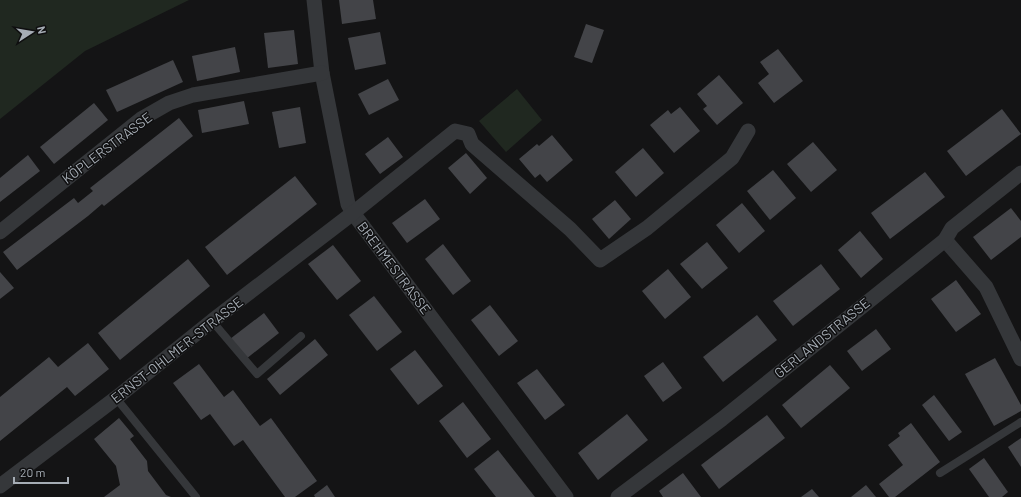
<svg xmlns="http://www.w3.org/2000/svg" width="1021" height="497" font-family="Barlow,sans-serif">
  <style>
    .green { fill: #202820 }
    .building { fill: #434448 }
    .lines { fill: none; stroke-linecap: round; stroke-linejoin: round }
    .lane { stroke: #35373a; stroke-width: 8 }
    .street { stroke: #35373a; stroke-width: 15 }
    .labels { text-anchor: middle; stroke-width: 3; stroke-linejoin: round; paint-order: stroke }
    .street-label { font-size: 14px; fill: #a6adb5; stroke: #0f0f10 }
  </style>
  <rect width="100%" height="100%" fill="#141415"/>
  <g class="green">
    <path d="M0,0h189l-104,51 -85,68z"/>
    <path d="M517,89l25,31 -36,32 -27,-31z"/>
  </g>
  <g class="building">
    <path d="M339,0h34l3,19 -34,5z"/>
    <path d="M586,24l18,6 -12,33 -18,-6z"/>
    <path d="M294,30l4,34 -30,4 -4,-35z"/>
    <path d="M380,32l6,32 -31,6 -7,-32z"/>
    <path d="M235,47l5,25 -43,9 -5,-25z"/>
    <path d="M778,49l25,32 -29,22 -16,-20 11,-9 -9,-12z"/>
    <path d="M173,60l10,22 -66,30 -11,-22z"/>
    <path d="M719,75l24,28 -26,22 -14,-16 4,-3 -10,-12z"/>
    <path d="M388,79l11,21 -30,15 -11,-21z"/>
    <path d="M244,101l5,23 -47,9 -4,-23z"/>
    <path d="M94,103l14,17 -54,44 -14,-17z"/>
    <path d="M300,107l6,36 -27,5 -7,-36z"/>
    <path d="M680,107l20,24 -26,22 -24,-28 18,-15 3,4z"/>
    <path d="M1002,109l19,25 -55,42 -19,-25z"/>
    <path d="M179,118l14,18 -89,70 -2,-2 -14,12 -71,54 -14,-18 71,-54 4,5 15,-12 -3,-3z"/>
    <path d="M552,135l21,25 -26,22 -7,-8 -5,4 -16,-19 18,-15 2,2z"/>
    <path d="M388,137l15,20 -23,17 -15,-20z"/>
    <path d="M813,142l24,28 -26,22 -24,-28z"/>
    <path d="M643,148l21,25 -28,24 -21,-25z"/>
    <path d="M466,153l21,25 -17,16 -22,-26z"/>
    <path d="M28,155l12,16 -40,31v-24z"/>
    <path d="M773,170l23,28 -26,22 -23,-29z"/>
    <path d="M925,172l20,25 -55,42 -19,-26z"/>
    <path d="M295,176l22,28 -90,71 -22,-28z"/>
    <path d="M425,199l15,20 -33,24 -15,-20z"/>
    <path d="M615,200l16,19 -22,20 -17,-20z"/>
    <path d="M742,203l23,28 -26,22 -23,-28z"/>
    <path d="M1011,208l10,13v16l-30,23 -18,-23z"/>
    <path d="M860,231l23,28 -22,19 -23,-28z"/>
    <path d="M707,242l21,26 -26,21 -22,-25z"/>
    <path d="M443,244l28,37 -18,14 -28,-36z"/>
    <path d="M333,245l28,36 -24,19 -29,-36z"/>
    <path d="M188,259l22,27 -90,74 -22,-27z"/>
    <path d="M821,264l19,25 -47,37 -20,-25z"/>
    <path d="M668,269l23,28 -26,22 -23,-28z"/>
    <path d="M0,272l14,16 -14,11z"/>
    <path d="M956,280l25,34 -25,18 -25,-33z"/>
    <path d="M374,296l28,36 -25,19 -28,-36z"/>
    <path d="M490,305l28,36 -19,15 -28,-36z"/>
    <path d="M264,313l15,20 -33,26 -16,-20z"/>
    <path d="M757,315l20,25 -54,42 -20,-25z"/>
    <path d="M876,329l15,20 -29,22 -15,-20z"/>
    <path d="M315,339l13,16 -48,40 -13,-16z"/>
    <path d="M88,343l21,26 -34,27 -8,-9 -67,54v-44l49,-40 9,10z"/>
    <path d="M415,350l28,36 -25,19 -28,-36z"/>
    <path d="M995,358l26,47v6l-27,15 -29,-52z"/>
    <path d="M663,362l19,26 -19,14 -19,-26z"/>
    <path d="M199,364l25,33 9,-7 27,36 11,-8 46,63 -22,16h-10l-42,-57 -9,6 -24,-32 -9,6 -28,-37z"/>
    <path d="M830,365l20,23 -49,40 -19,-23z"/>
    <path d="M537,369l28,36 -20,15 -28,-37z"/>
    <path d="M934,395l28,37 -13,9 -27,-36z"/>
    <path d="M463,402l28,37 -24,19 -28,-37z"/>
    <path d="M627,414l21,26 -50,40 -20,-27z"/>
    <path d="M767,415l18,23 -66,51 -18,-24z"/>
    <path d="M119,418l15,18 -4,3 17,22 1,10 18,24 5,2h-67l16,-12 -4,-19 -22,-27z"/>
    <path d="M911,423l29,39 -45,35h-6l-10,-13 24,-19 -15,-20 12,-9 -2,-3z"/>
    <path d="M1021,438v29l-13,-20z"/>
    <path d="M498,450l37,47h-39l-22,-28z"/>
    <path d="M984,458l24,34 -6,5h-13l-20,-28z"/>
    <path d="M683,473l18,24h-38l-4,-6z"/>
    <path d="M327,485l8,12h-20l-1,-2z"/>
    <path d="M866,485l10,12h-25z"/>
    <path d="M812,489l7,8h-18z"/>
  </g>
  <g class="lines">
    <g class="lane">
      <path d="M212,321l45,53 44,-38"/>
      <path d="M116,398l80,99"/>
      <path d="M940,473l81,-51"/>
    </g>
    <g class="street">
      <path d="M314,0l8,73 26,131 5,9 213,284"/>
      <path d="M0,232l141,-113 28,-16 24,-8 129,-22"/>
      <path d="M945,240l41,47 35,72"/>
      <path d="M0,486l116,-88 96,-77 141,-108 102,-82 13,3 4,10 98,85 30,31 47,-32 85,-70 16,-27"/>
      <path d="M618,497l104,-78 223,-179 7,-12 69,-55"/>
    </g>
  </g>
  <g class="labels">
    <g class="street-label">
      <text transform="translate(107 148) rotate(-37)" y="5">KÖPLERSTRASSE</text>
      <text transform="translate(394 268) rotate(53)" y="5">BREHMESTRASSE</text>
      <text transform="translate(822 338) rotate(-39)" y="5">GERLANDSTRASSE</text>
      <text transform="translate(177 350) rotate(-38)" y="5">ERNST-OHLMER-STRASSE</text>
    </g>
  </g>
  <g transform="translate(32 32) rotate(78)" stroke="#0f0f10" stroke-width="3" paint-order="stroke">
  <path d="M0-3L7 15L0 10L-7 15Z" fill="#a6adb5"/>
  <text y="-6" font-size="11" font-weight="bold" text-anchor="middle" fill="#a6adb5">N</text>
  </g>
  <path d="M14 477v6h54v-6" fill="none" stroke="#a6adb5" stroke-width="2"/>
  <text x="20" y="477" font-size="12" fill="#a6adb5" stroke="#0f0f10" stroke-width="3" paint-order="stroke">20 m</text>
</svg>
